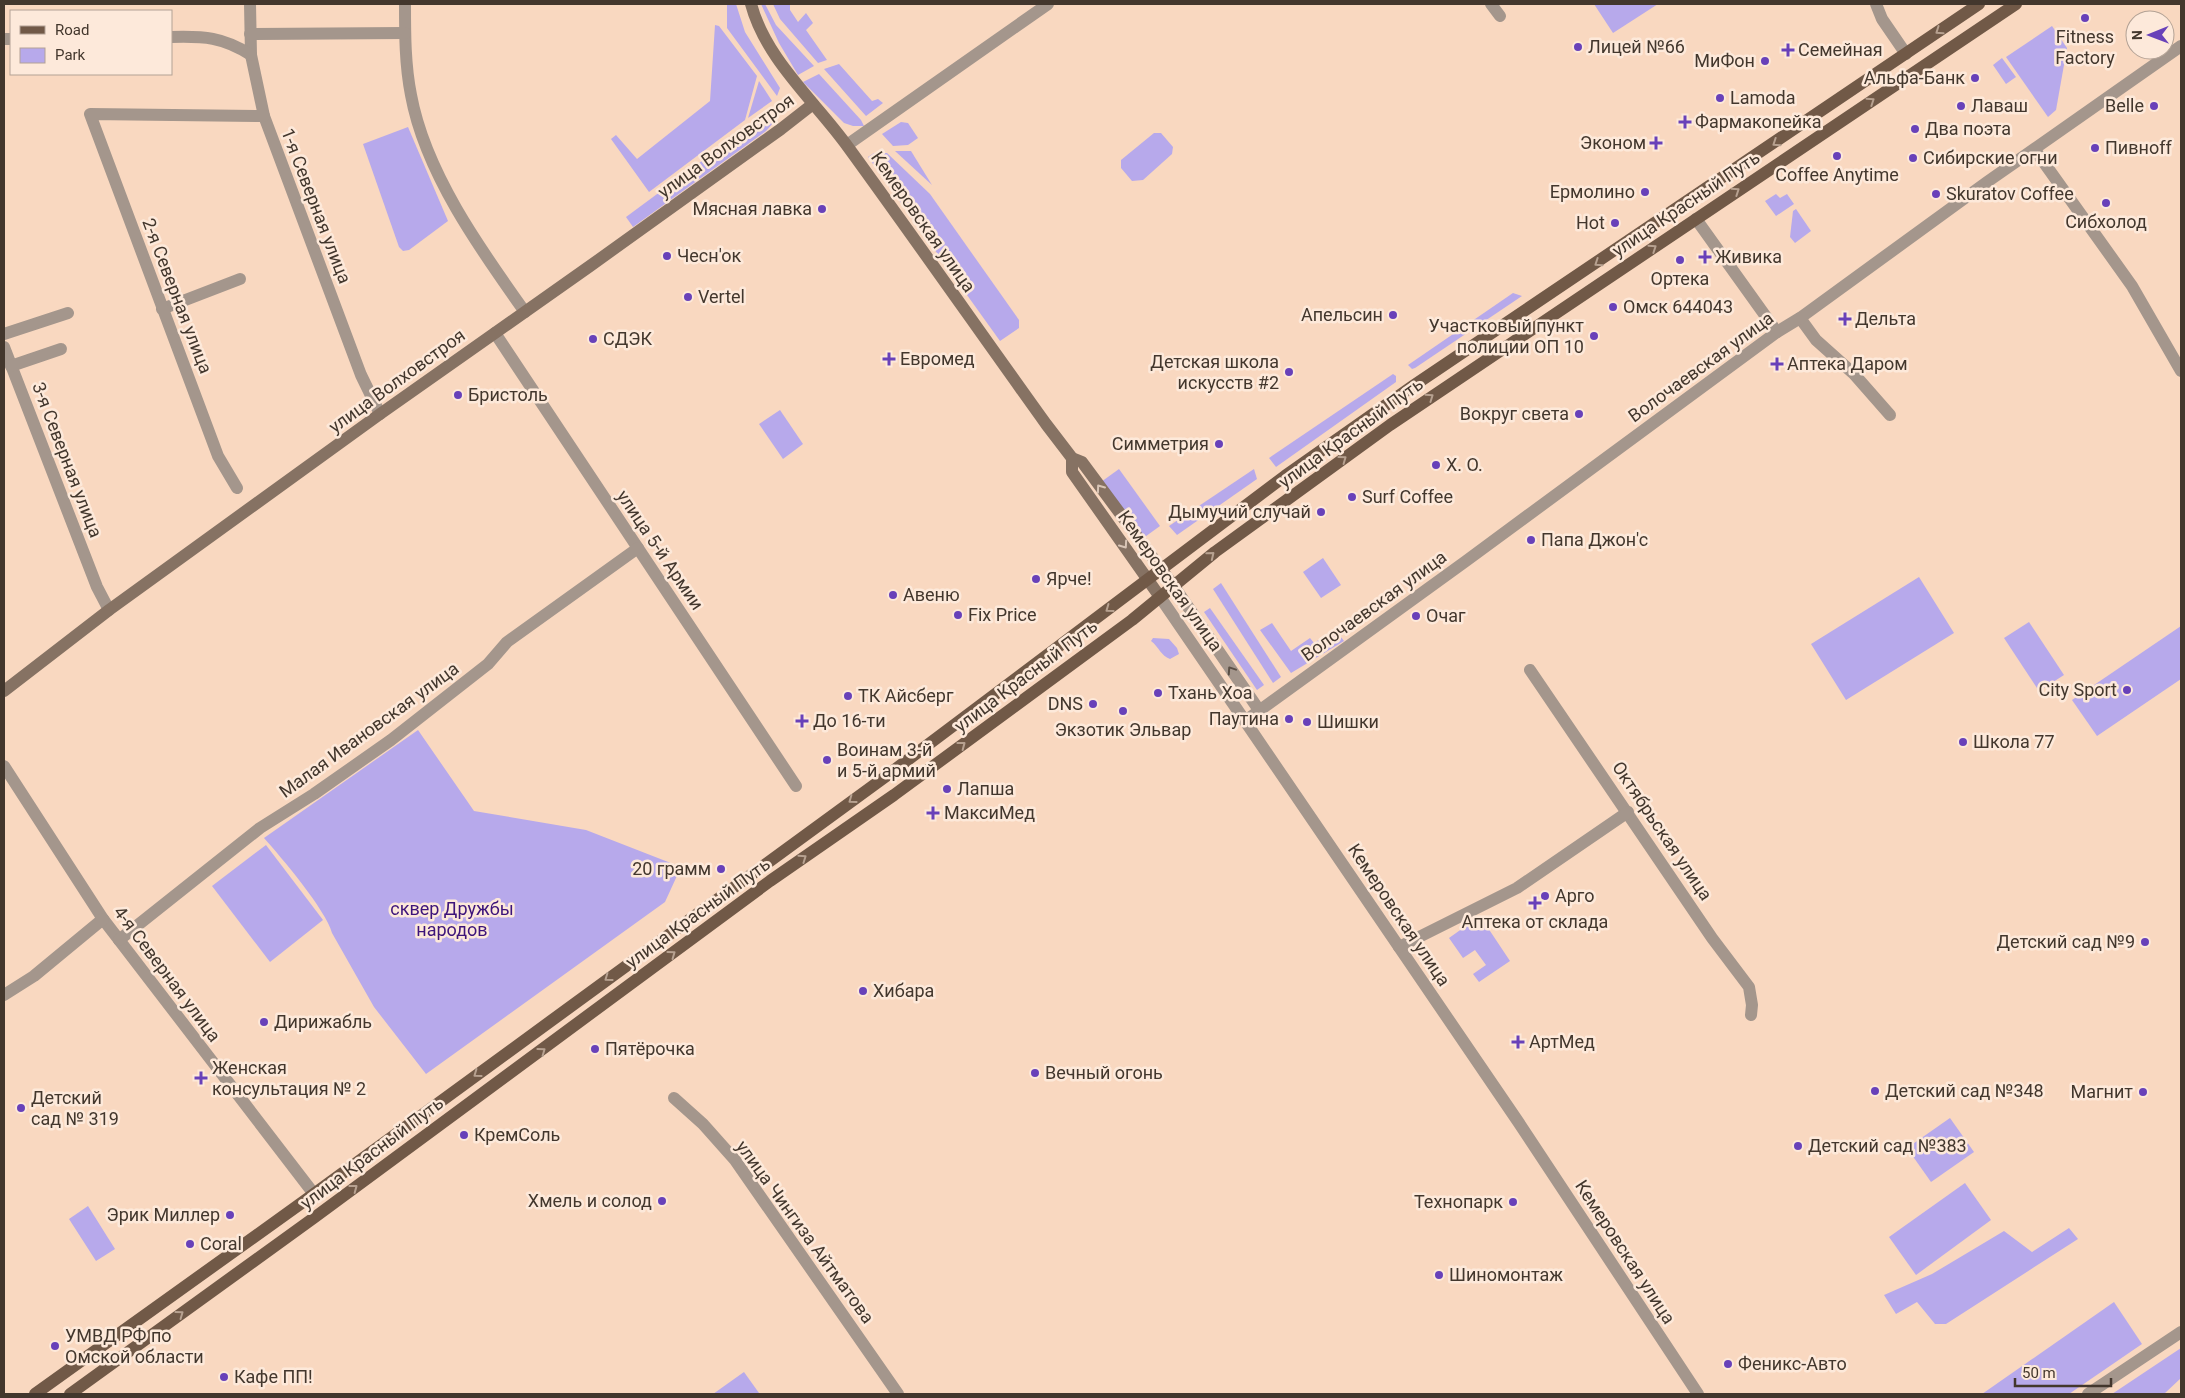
<svg xmlns="http://www.w3.org/2000/svg" width="2185" height="1398" font-family="Roboto,sans-serif">
  <style>
    .green { fill: #b7a9eb }
    .lines { fill: none; stroke-linecap: round; stroke-linejoin: round }
    .minor { stroke: #a4968c; stroke-width: 12 }
    .tertiary { stroke: #a4968c; stroke-width: 12 }
    .secondary { stroke: #867263; stroke-width: 12 }
    .primary { stroke: #715947; stroke-width: 12 }
    .oneway { stroke: #b7a190 }
    .oneway2 { stroke: #d9c5b6 }
    .oneway3 { stroke: #5b4f45 }
    .poi-dot { fill: #6841b9; stroke: #fde9da; stroke-width: 2 }
    .labels { text-anchor: middle; stroke-width: 5; stroke-linejoin: round; paint-order: stroke }
    .poi-label { font-size: 18px; fill: #43372d; stroke: #fde9da; text-anchor: start }
    .street-label { font-size: 18px; fill: #43372d; stroke: #fde9da }
    .park-label { font-size: 18px; fill: #3d147a; stroke: #fde9da }
  </style>
  <rect width="100%" height="100%" fill="#f9d8c0"/>
  <g class="green">
    <path d="M727,4h9l9,28 35,56 -3,8 -50,-68z"/>
    <path d="M761,4h4l11,21 38,41 -16,9 -19,-32z"/>
    <path d="M773,4h17v6l8,12 8,-9 7,10 -7,7 21,30 -9,3 -38,-44z"/>
    <path d="M1594,4h64l-45,29z"/>
    <path d="M715,25l4,1 38,50 -12,44 -96,72 -38,-53 5,-4 21,24 73,-58z"/>
    <path d="M2052,26l15,22 -11,62 -8,7 -42,-60z"/>
    <path d="M2002,58l14,19 -10,7 -13,-19z"/>
    <path d="M839,64l33,37 6,-2 5,4 -17,13 -42,-47z"/>
    <path d="M819,74l42,46 3,6h-11l-9,-3 -41,-41z"/>
    <path d="M759,81l13,20 -24,17z"/>
    <path d="M776,106l3,4 -5,12 -8,9 -133,96 -7,-10z"/>
    <path d="M901,122l7,1 10,15 -10,7 -15,1 -11,-12z"/>
    <path d="M408,127l40,94 -39,29 -6,1 -4,-4 -36,-103z"/>
    <path d="M1154,133h7l12,14 -1,7 -29,26 -11,1 -11,-13v-8z"/>
    <path d="M895,151h16l21,34z"/>
    <path d="M874,153h13l43,41 89,126v8l-19,13 -132,-184z"/>
    <path d="M1776,194l4,4 7,-4 7,10 -18,12 -11,-15z"/>
    <path d="M1796,209l15,22 -16,12 -5,-6 3,-26z"/>
    <path d="M1513,293l9,3 -107,72 -3,1 -4,-4z"/>
    <path d="M1393,374l3,2v6l-120,85 -7,-9z"/>
    <path d="M780,410l23,34 -20,15 -24,-35z"/>
    <path d="M1119,469l41,57 -18,13 -41,-57z"/>
    <path d="M1254,469l3,10 -80,56 -8,-9z"/>
    <path d="M1323,558l18,27 -20,13 -18,-26z"/>
    <path d="M1919,577l35,56 -108,67 -35,-56z"/>
    <path d="M1221,583l60,94 -8,6 -60,-94z"/>
    <path d="M1210,608l54,77 -7,5 -53,-78z"/>
    <path d="M2029,622l35,53 -25,16 -35,-53z"/>
    <path d="M1272,623l19,28 19,-13 4,5 21,-14 9,12 -53,32 -31,-43z"/>
    <path d="M2181,626v53l-84,57 -25,-36z"/>
    <path d="M1153,638l16,1 8,9 2,6 -9,5c-9,-3 -11,-12 -19,-18z"/>
    <path d="M418,730l56,81 112,19 95,37 -16,35 -239,172 -52,-67 -42,-74c-6,-23 -51,-76 -68,-95z"/>
    <path d="M266,845l57,75 -53,42 -58,-76z"/>
    <path d="M1480,916l30,45 -31,21 -6,-8 13,-9 -11,-15 -12,8 -14,-20z"/>
    <path d="M1950,1118l24,34 -43,30 -24,-34z"/>
    <path d="M1965,1183l26,37 -75,55 -27,-38z"/>
    <path d="M88,1206l27,43 -19,12 -27,-42z"/>
    <path d="M2069,1228l9,11 -132,85h-11l-18,-22 -21,12 -12,-19 48,-21 72,-43 28,21z"/>
    <path d="M2114,1302l28,42 -73,50h-87z"/>
    <path d="M2181,1348v30l-17,16h-52z"/>
    <path d="M744,1372l15,21 -2,1h-44z"/>
  </g>
  <g class="lines">
    <g class="minor">
      <path d="M250,4l1,51 13,61 97,259 19,39"/>
      <path d="M405,4c0,30 0,61 6,91 14,77 69,154 114,217"/>
      <path d="M1491,4l9,12"/>
      <path d="M1876,4l6,15 24,35"/>
      <path d="M250,34l155,-1"/>
      <path d="M171,37c33,-1 52,0 80,18"/>
      <path d="M4,39h7"/>
      <path d="M2035,150l97,136 49,85"/>
      <path d="M1696,219l81,113"/>
      <path d="M162,309l78,-30"/>
      <path d="M1800,318l16,22 38,34 36,41"/>
      <path d="M495,333l301,453"/>
      <path d="M4,334l64,-21"/>
      <path d="M4,347l93,240 12,23"/>
      <path d="M11,366l50,-17"/>
      <path d="M237,488l-19,-32 -128,-342 174,2"/>
      <path d="M1530,670l182,268 37,49 3,18 -1,10"/>
      <path d="M1245,721l274,402 179,271"/>
      <path d="M4,766l99,153 211,275"/>
      <path d="M119,940l141,-112 54,-34 77,-54 97,-76 19,-22 131,-94"/>
      <path d="M1399,947l118,-59 111,-76"/>
      <path d="M4,995l30,-19 69,-57"/>
      <path d="M674,1098l29,26 32,36 163,234"/>
      <path d="M2088,1394l93,-62"/>
    </g>
    <g class="tertiary">
      <path d="M847,145l201,-141"/>
      <path d="M1173,585l86,125"/>
      <path d="M1160,597l85,124 221,-160 311,-229 23,-14 187,-136 194,-136"/>
    </g>
    <g class="secondary">
      <path d="M751,4c15,56 64,97 97,143 67,92 132,185 198,277l26,34 10,4 91,123"/>
      <path d="M1072,458v14l88,125"/>
      <path d="M4,691l105,-81 271,-196 210,-148 191,-137 32,-25"/>
    </g>
    <g class="primary">
      <path d="M35,1394l279,-200 571,-417 400,-301 128,-90 566,-382"/>
      <path d="M70,1394l245,-177 455,-336 124,-86 238,-175 83,-68 175,-127 626,-421"/>
    </g>
  </g>
  <defs><path id="oneway-chevron" d="M-2-3.5L2.5 0L-2 3.5" fill="none" stroke-width="1.6" stroke-linecap="round" stroke-linejoin="round" transform="scale(1.25)"/></defs>
  <g class="oneway">
    <use href="#oneway-chevron" transform="translate(1939 31) rotate(145)"/>
    <use href="#oneway-chevron" transform="translate(1871 101) rotate(-34)"/>
    <use href="#oneway-chevron" transform="translate(1776 143) rotate(146)"/>
    <use href="#oneway-chevron" transform="translate(1736 191) rotate(-34)"/>
    <use href="#oneway-chevron" transform="translate(1653 248) rotate(-34)"/>
    <use href="#oneway-chevron" transform="translate(1598 263) rotate(146)"/>
    <use href="#oneway-chevron" transform="translate(1430 397) rotate(-35)"/>
    <use href="#oneway-chevron" transform="translate(1343 459) rotate(-36)"/>
    <use href="#oneway-chevron" transform="translate(1211 555) rotate(-39)"/>
    <use href="#oneway-chevron" transform="translate(1109 609) rotate(144)"/>
    <use href="#oneway-chevron" transform="translate(962 745) rotate(-37)"/>
    <use href="#oneway-chevron" transform="translate(852 800) rotate(144)"/>
    <use href="#oneway-chevron" transform="translate(803 858) rotate(-35)"/>
    <use href="#oneway-chevron" transform="translate(672 954) rotate(-36)"/>
    <use href="#oneway-chevron" transform="translate(608 978) rotate(144)"/>
    <use href="#oneway-chevron" transform="translate(542 1051) rotate(-36)"/>
    <use href="#oneway-chevron" transform="translate(477 1074) rotate(144)"/>
    <use href="#oneway-chevron" transform="translate(354 1188) rotate(-37)"/>
    <use href="#oneway-chevron" transform="translate(180 1314) rotate(-36)"/>
  </g>
  <g class="oneway2">
    <use href="#oneway-chevron" transform="translate(1100 488) rotate(-126)"/>
    <use href="#oneway-chevron" transform="translate(1124 545) rotate(55)"/>
  </g>
  <use class="oneway3" href="#oneway-chevron" transform="translate(1231 670) rotate(-124)"/>
  <g class="poi-dot">
    <circle cx="2085" cy="18" r="5"/>
    <circle cx="1578" cy="47" r="5"/>
    <path d="M1785.5 42.5h5v5h5v5h-5v5h-5v-5h-5v-5h5z"/>
    <circle cx="1765" cy="61" r="5"/>
    <circle cx="1975" cy="78" r="5"/>
    <circle cx="1720" cy="98" r="5"/>
    <circle cx="1961" cy="106" r="5"/>
    <circle cx="2154" cy="106" r="5"/>
    <path d="M1682.5 114.5h5v5h5v5h-5v5h-5v-5h-5v-5h5z"/>
    <circle cx="1915" cy="129" r="5"/>
    <path d="M1653.5 135.5h5v5h5v5h-5v5h-5v-5h-5v-5h5z"/>
    <circle cx="2095" cy="148" r="5"/>
    <circle cx="1837" cy="156" r="5"/>
    <circle cx="1913" cy="158" r="5"/>
    <circle cx="1645" cy="192" r="5"/>
    <circle cx="1936" cy="194" r="5"/>
    <circle cx="2106" cy="203" r="5"/>
    <circle cx="822" cy="209" r="5"/>
    <circle cx="1615" cy="223" r="5"/>
    <circle cx="667" cy="256" r="5"/>
    <path d="M1702.5 249.5h5v5h5v5h-5v5h-5v-5h-5v-5h5z"/>
    <circle cx="1680" cy="260" r="5"/>
    <circle cx="688" cy="297" r="5"/>
    <circle cx="1613" cy="307" r="5"/>
    <circle cx="1393" cy="315" r="5"/>
    <path d="M1842.5 311.5h5v5h5v5h-5v5h-5v-5h-5v-5h5z"/>
    <circle cx="1594" cy="336" r="5"/>
    <circle cx="593" cy="339" r="5"/>
    <path d="M886.5 351.5h5v5h5v5h-5v5h-5v-5h-5v-5h5z"/>
    <path d="M1774.5 356.5h5v5h5v5h-5v5h-5v-5h-5v-5h5z"/>
    <circle cx="1289" cy="372" r="5"/>
    <circle cx="458" cy="395" r="5"/>
    <circle cx="1579" cy="414" r="5"/>
    <circle cx="1219" cy="444" r="5"/>
    <circle cx="1436" cy="465" r="5"/>
    <circle cx="1352" cy="497" r="5"/>
    <circle cx="1321" cy="512" r="5"/>
    <circle cx="1531" cy="540" r="5"/>
    <circle cx="1036" cy="579" r="5"/>
    <circle cx="893" cy="595" r="5"/>
    <circle cx="958" cy="615" r="5"/>
    <circle cx="1416" cy="616" r="5"/>
    <circle cx="2127" cy="690" r="5"/>
    <circle cx="1158" cy="693" r="5"/>
    <circle cx="848" cy="696" r="5"/>
    <circle cx="1093" cy="704" r="5"/>
    <circle cx="1123" cy="711" r="5"/>
    <circle cx="1289" cy="719" r="5"/>
    <path d="M799.5 713.5h5v5h5v5h-5v5h-5v-5h-5v-5h5z"/>
    <circle cx="1307" cy="722" r="5"/>
    <circle cx="1963" cy="742" r="5"/>
    <circle cx="827" cy="760" r="5"/>
    <circle cx="947" cy="789" r="5"/>
    <path d="M930.5 805.5h5v5h5v5h-5v5h-5v-5h-5v-5h5z"/>
    <circle cx="721" cy="869" r="5"/>
    <circle cx="1545" cy="896" r="5"/>
    <path d="M1532.5 895.5h5v5h5v5h-5v5h-5v-5h-5v-5h5z"/>
    <circle cx="2145" cy="942" r="5"/>
    <circle cx="863" cy="991" r="5"/>
    <circle cx="264" cy="1022" r="5"/>
    <path d="M1515.5 1034.5h5v5h5v5h-5v5h-5v-5h-5v-5h5z"/>
    <circle cx="595" cy="1049" r="5"/>
    <circle cx="1035" cy="1073" r="5"/>
    <path d="M198.5 1070.5h5v5h5v5h-5v5h-5v-5h-5v-5h5z"/>
    <circle cx="1875" cy="1091" r="5"/>
    <circle cx="2143" cy="1092" r="5"/>
    <circle cx="21" cy="1108" r="5"/>
    <circle cx="464" cy="1135" r="5"/>
    <circle cx="1798" cy="1146" r="5"/>
    <circle cx="662" cy="1201" r="5"/>
    <circle cx="1513" cy="1202" r="5"/>
    <circle cx="230" cy="1215" r="5"/>
    <circle cx="190" cy="1244" r="5"/>
    <circle cx="1439" cy="1275" r="5"/>
    <circle cx="55" cy="1346" r="5"/>
    <circle cx="1728" cy="1364" r="5"/>
    <circle cx="224" cy="1377" r="5"/>
  </g>
  <g class="labels">
    <g class="poi-label">
      <text x="2085" y="43" text-anchor="middle">Fitness<tspan x="2085" dy="21">Factory</tspan></text>
      <text x="1588" y="53">Лицей №66</text>
      <text x="1798" y="56">Семейная</text>
      <text x="1755" y="67" text-anchor="end">МиФон</text>
      <text x="1965" y="84" text-anchor="end">Альфа-Банк</text>
      <text x="1730" y="104">Lamoda</text>
      <text x="1971" y="112">Лаваш</text>
      <text x="2144" y="112" text-anchor="end">Belle</text>
      <text x="1695" y="128">Фармакопейка</text>
      <text x="1925" y="135">Два поэта</text>
      <text x="1646" y="149" text-anchor="end">Эконом</text>
      <text x="2105" y="154">Пивнoff</text>
      <text x="1923" y="164">Сибирские огни</text>
      <text x="1837" y="181" text-anchor="middle">Coffee Anytime</text>
      <text x="1635" y="198" text-anchor="end">Ермолино</text>
      <text x="1946" y="200">Skuratov Coffee</text>
      <text x="812" y="215" text-anchor="end">Мясная лавка</text>
      <text x="2106" y="228" text-anchor="middle">Сибхолод</text>
      <text x="1605" y="229" text-anchor="end">Hot</text>
      <text x="677" y="262">Чесн'ок</text>
      <text x="1715" y="263">Живика</text>
      <text x="1680" y="285" text-anchor="middle">Ортека</text>
      <text x="698" y="303">Vertel</text>
      <text x="1623" y="313">Омск 644043</text>
      <text x="1383" y="321" text-anchor="end">Апельсин</text>
      <text x="1855" y="325">Дельта</text>
      <text x="1584" y="332" text-anchor="end">Участковый пункт<tspan x="1584" dy="21">полиции ОП 10</tspan></text>
      <text x="603" y="345">СДЭК</text>
      <text x="900" y="365">Евромед</text>
      <text x="1279" y="368" text-anchor="end">Детская школа<tspan x="1279" dy="21">искусств #2</tspan></text>
      <text x="1787" y="370">Аптека Даром</text>
      <text x="468" y="401">Бристоль</text>
      <text x="1569" y="420" text-anchor="end">Вокруг света</text>
      <text x="1209" y="450" text-anchor="end">Симметрия</text>
      <text x="1446" y="471">X. O.</text>
      <text x="1362" y="503">Surf Coffee</text>
      <text x="1311" y="518" text-anchor="end">Дымучий случай</text>
      <text x="1541" y="546">Папа Джон'с</text>
      <text x="1046" y="585">Ярче!</text>
      <text x="903" y="601">Авеню</text>
      <text x="968" y="621">Fix Price</text>
      <text x="1426" y="622">Очаг</text>
      <text x="2117" y="696" text-anchor="end">City Sport</text>
      <text x="1168" y="699">Тхань Хоа</text>
      <text x="858" y="702">ТК Айсберг</text>
      <text x="1083" y="710" text-anchor="end">DNS</text>
      <text x="1279" y="725" text-anchor="end">Паутина</text>
      <text x="813" y="727">До 16-ти</text>
      <text x="1317" y="728">Шишки</text>
      <text x="1123" y="736" text-anchor="middle">Экзотик Эльвар</text>
      <text x="1973" y="748">Школа 77</text>
      <text x="837" y="756">Воинам 3-й<tspan x="837" dy="21">и 5-й армий</tspan></text>
      <text x="957" y="795">Лапша</text>
      <text x="944" y="819">МаксиМед</text>
      <text x="711" y="875" text-anchor="end">20 грамм</text>
      <text x="1555" y="902">Арго</text>
      <text x="1535" y="928" text-anchor="middle">Аптека от склада</text>
      <text x="2135" y="948" text-anchor="end">Детский сад №9</text>
      <text x="873" y="997">Хибара</text>
      <text x="274" y="1028">Дирижабль</text>
      <text x="1529" y="1048">АртМед</text>
      <text x="605" y="1055">Пятёрочка</text>
      <text x="212" y="1074">Женская<tspan x="212" dy="21">консультация № 2</tspan></text>
      <text x="1045" y="1079">Вечный огонь</text>
      <text x="1885" y="1097">Детский сад №348</text>
      <text x="2133" y="1098" text-anchor="end">Магнит</text>
      <text x="31" y="1104">Детский<tspan x="31" dy="21">сад № 319</tspan></text>
      <text x="474" y="1141">КремСоль</text>
      <text x="1808" y="1152">Детский сад №383</text>
      <text x="652" y="1207" text-anchor="end">Хмель и солод</text>
      <text x="1503" y="1208" text-anchor="end">Технопарк</text>
      <text x="220" y="1221" text-anchor="end">Эрик Миллер</text>
      <text x="200" y="1250">Coral</text>
      <text x="1449" y="1281">Шиномонтаж</text>
      <text x="65" y="1342">УМВД РФ по<tspan x="65" dy="21">Омской области</tspan></text>
      <text x="1738" y="1370">Феникс-Авто</text>
      <text x="234" y="1383">Кафе ПП!</text>
    </g>
    <g class="street-label">
      <text transform="translate(726 146) rotate(-36)" y="6">улица Волховстроя</text>
      <text transform="translate(1686 204) rotate(-34)" y="6">улица Красный Путь</text>
      <text transform="translate(316 206) rotate(69)" y="6">1-я Северная улица</text>
      <text transform="translate(923 222) rotate(55)" y="6">Кемеровская улица</text>
      <text transform="translate(177 296) rotate(69)" y="6">2-я Северная улица</text>
      <text transform="translate(1701 367) rotate(-36)" y="6">Волочаевская улица</text>
      <text transform="translate(397 381) rotate(-36)" y="6">улица Волховстроя</text>
      <text transform="translate(1351 433) rotate(-36)" y="6">улица Красный Путь</text>
      <text transform="translate(67 460) rotate(69)" y="6">3-я Северная улица</text>
      <text transform="translate(660 550) rotate(56)" y="6">улица 5-й Армии</text>
      <text transform="translate(1170 581) rotate(55)" y="6">Кемеровская улица</text>
      <text transform="translate(1374 606) rotate(-36)" y="6">Волочаевская улица</text>
      <text transform="translate(1026 676) rotate(-37)" y="6">улица Красный Путь</text>
      <text transform="translate(369 730) rotate(-36)" y="6">Малая Ивановская улица</text>
      <text transform="translate(1662 831) rotate(56)" y="6">Октябрьская улица</text>
      <text transform="translate(698 913) rotate(-36)" y="6">улица Красный Путь</text>
      <text transform="translate(1399 915) rotate(56)" y="6">Кемеровская улица</text>
      <text transform="translate(167 974) rotate(53)" y="6">4-я Северная улица</text>
      <text transform="translate(372 1153) rotate(-37)" y="6">улица Красный Путь</text>
      <text transform="translate(805 1232) rotate(54)" y="6">улица Чингиза Айтматова</text>
      <text transform="translate(1625 1252) rotate(57)" y="6">Кемеровская улица</text>
    </g>
    <g class="park-label">
      <text x="452" y="915">сквер Дружбы<tspan x="452" dy="21">народов</tspan></text>
    </g>
  </g>
  <rect width="2185" height="1398" fill="none" stroke="#43372d" stroke-width="10"/>
  <rect x="10" y="10" width="162" height="65" fill="#fde9da" stroke="#b3a295"/>
  <rect x="20" y="26" width="25" height="8" fill="#715947" stroke="#b3a295"/>
  <text x="55" y="35" font-size="15" fill="#43372d">Road</text>
  <rect x="20" y="48" width="25" height="15" fill="#b7a9eb" stroke="#b3a295"/>
  <text x="55" y="60" font-size="15" fill="#43372d">Park</text>
  <g transform="translate(2150 35) rotate(269)"><circle r="24" fill="#fde9da" stroke="#b3a295"/>
  <path d="M0-4L9 19L0 12L-9 19Z" fill="#6841b9"/>
  <text y="-8" font-size="14" font-weight="bold" text-anchor="middle" fill="#43372d">N</text>
  </g>
  <path d="M2015 1378v8h96v-8" fill="none" stroke="#43372d" stroke-width="2.5"/>
  <text x="2022" y="1378" font-size="15" fill="#43372d" stroke="#fde9da" stroke-width="4" paint-order="stroke">50 m</text>
</svg>
